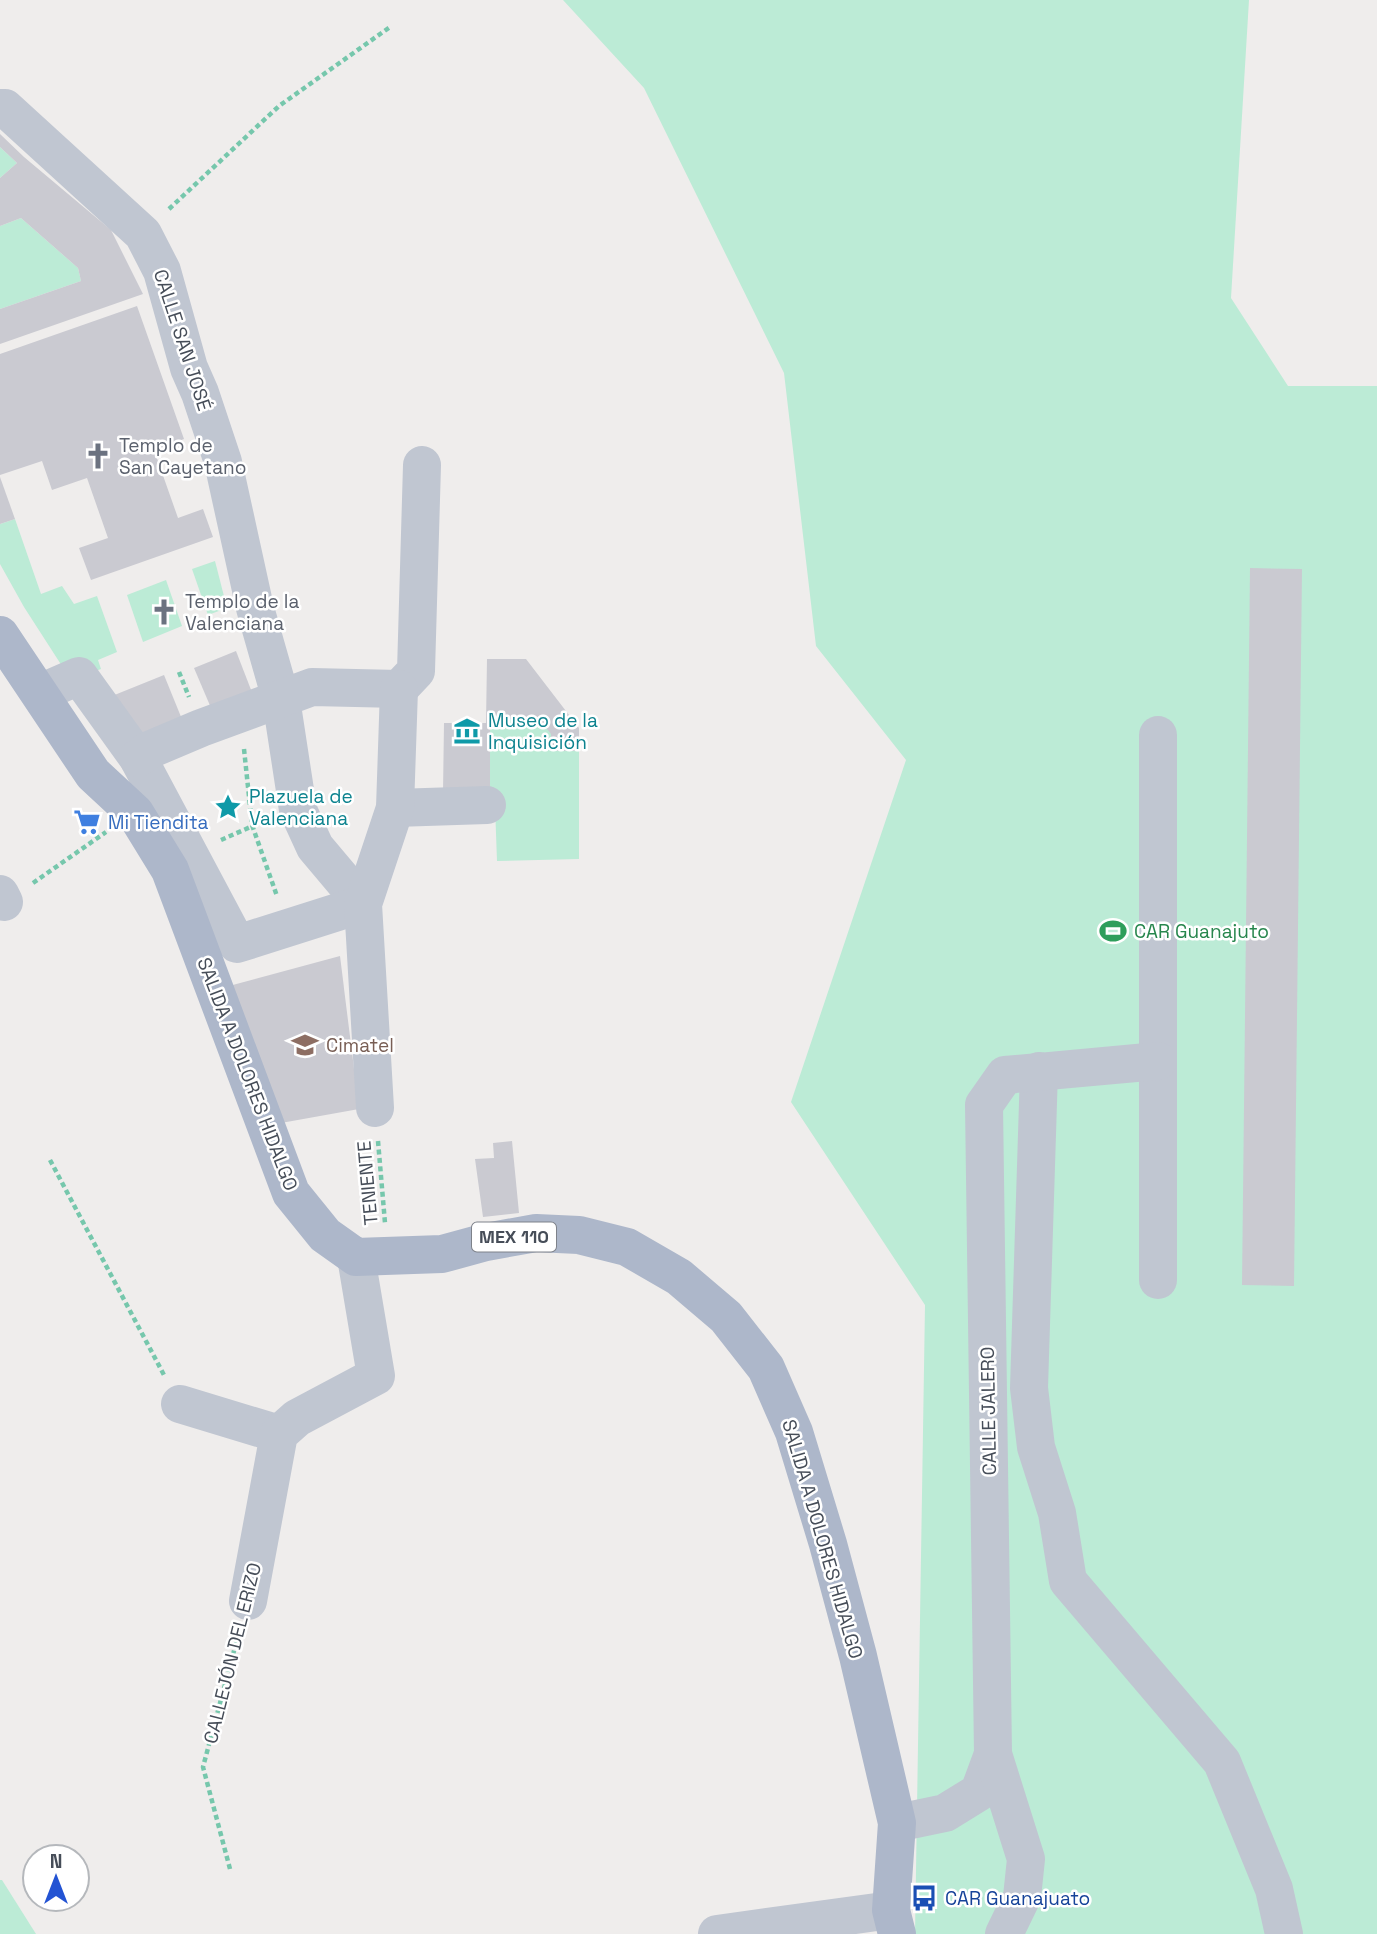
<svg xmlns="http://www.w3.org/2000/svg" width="1377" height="1934" font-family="'Space Grotesk',sans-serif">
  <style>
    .green { fill: #bcebd6 }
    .building { fill: #cacad1 }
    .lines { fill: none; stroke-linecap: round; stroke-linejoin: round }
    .path { stroke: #76c7ac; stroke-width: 4.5; stroke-dasharray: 5 3.5; stroke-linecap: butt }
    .minor { stroke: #c0c6d1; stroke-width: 38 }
    .major { stroke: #adb7ca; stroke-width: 38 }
    .labels { text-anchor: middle; stroke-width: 5; stroke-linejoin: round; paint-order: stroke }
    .shield { fill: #fff; stroke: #7e828a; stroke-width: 2 }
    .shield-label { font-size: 18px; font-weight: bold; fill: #464d58 }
    .street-label { font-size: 19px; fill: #464d58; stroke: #fff }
    .worship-label { font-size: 19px; fill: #5b616d; stroke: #fff; text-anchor: start }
    .culture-label { font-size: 19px; fill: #0d838f; stroke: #fff; text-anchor: start }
    .shop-label { font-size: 19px; fill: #366cbe; stroke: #fff; text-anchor: start }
    .leisure-label { font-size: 19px; fill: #27864d; stroke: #fff; text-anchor: start }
    .education-label { font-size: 19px; fill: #785e54; stroke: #fff; text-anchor: start }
    .transit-label { font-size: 19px; fill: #164399; stroke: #fff; text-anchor: start }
  </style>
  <rect width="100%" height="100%" fill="#efedec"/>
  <g class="green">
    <path d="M563,0h686l-18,298 57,88h89v1548h-462l10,-629 -134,-203 115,-342 -90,-114 -32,-273 -140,-285z"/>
    <path d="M0,147l17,16 -17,15z"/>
    <path d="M21,218l57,50 3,13 -81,28v-83z"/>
    <path d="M15,519l26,75 21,-8 12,18 23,-8 20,56 -19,8 3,9 -30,11 -47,-73 -24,-43v-40z"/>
    <path d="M215,561l12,47 -19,7 -16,-46z"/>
    <path d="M166,580l16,46 -39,16 -16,-47z"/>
    <path d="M490,719h49l40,32v108l-82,2 -2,-55 -5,-1z"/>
    <path d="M0,1880h2l34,54h-36z"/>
  </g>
  <g class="building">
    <path d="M0,134l24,23 87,73 32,64 -143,50v-35l81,-28 -3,-13 -57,-50 -21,8v-48l17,-15 -17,-16z"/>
    <path d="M137,306l47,133 -30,11 24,68 25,-9 10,28 -122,43 -12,-32 29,-10 -21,-60 -35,12 -10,-29 -42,14v-121z"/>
    <path d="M0,477l15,42 -15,5z"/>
    <path d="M1250,568l52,1 -8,717 -52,-1z"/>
    <path d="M236,651l22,57 -41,14 -23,-54z"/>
    <path d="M487,659h39l53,69v23h-28v-17l-12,-15h-49v86l-47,-12 1,-70h42z"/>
    <path d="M164,675l24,59 -39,16 -37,-54z"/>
    <path d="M340,956l19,153 -78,14 -52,-137z"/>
    <path d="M512,1141l7,72 -36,4 -8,-58 19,-1 -1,-15z"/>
  </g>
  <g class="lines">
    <g class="path">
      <path d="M169,209l110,-103 111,-79"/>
      <path d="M179,672l10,25"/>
      <path d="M244,749l8,76 25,71"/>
      <path d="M221,840l43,-19"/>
      <path d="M33,883l73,-51"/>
      <path d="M378,1141l7,82"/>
      <path d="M50,1160l114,215"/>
      <path d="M230,1869l-27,-102 36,-135"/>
    </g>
    <g class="minor">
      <path d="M0,108h5l138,126 19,37 27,97 11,25 23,69 32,146 26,91 17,111 17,37 48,57"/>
      <path d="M399,689l17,-18 6,-206"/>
      <path d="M40,693l39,-17 59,82 99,186 126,-40"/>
      <path d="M1158,735v545"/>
      <path d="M138,758l11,-8 52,-22 111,-41 87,2"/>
      <path d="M395,808l92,-3"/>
      <path d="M0,894l4,8"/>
      <path d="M1039,1071l-10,317 7,59 21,66 11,68 154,181 52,127 10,45"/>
      <path d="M375,1108l-12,-204 32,-96 4,-119"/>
      <path d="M180,1404l99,30"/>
      <path d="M248,1601l31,-167 18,-16 79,-42 -20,-119"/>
      <path d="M897,1823l48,-10 34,-21 14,-38"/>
      <path d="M717,1934l174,-24"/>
      <path d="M1004,1934l18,-37 4,-38 -33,-105 -9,-649 21,-30 153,-14"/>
    </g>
    <path class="major" d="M0,635l93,139 42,39 35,57 121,323 34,42 31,22 86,-3 44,-12 50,-9 43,2 48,12 52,30 47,40 40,51 28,64 34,112 30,112 39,167 -6,87 6,24"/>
  </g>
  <defs>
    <g id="church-bare" transform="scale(2.1)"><path d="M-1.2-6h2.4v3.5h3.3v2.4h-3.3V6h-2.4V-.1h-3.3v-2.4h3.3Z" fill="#6b7280" stroke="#fff" stroke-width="2.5" paint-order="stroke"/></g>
    <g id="museum-bare" transform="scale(2.1)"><path d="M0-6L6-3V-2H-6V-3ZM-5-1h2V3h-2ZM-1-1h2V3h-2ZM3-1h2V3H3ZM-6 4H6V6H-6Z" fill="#0f9aa8" stroke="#fff" stroke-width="2.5" paint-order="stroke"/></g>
    <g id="sight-bare" transform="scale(2.1)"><path d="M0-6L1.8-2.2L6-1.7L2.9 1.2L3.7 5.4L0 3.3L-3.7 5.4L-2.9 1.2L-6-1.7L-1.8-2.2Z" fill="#0f9aa8" stroke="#fff" stroke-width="2.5" paint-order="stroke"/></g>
    <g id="supermarket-bare" transform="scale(2.1)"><path d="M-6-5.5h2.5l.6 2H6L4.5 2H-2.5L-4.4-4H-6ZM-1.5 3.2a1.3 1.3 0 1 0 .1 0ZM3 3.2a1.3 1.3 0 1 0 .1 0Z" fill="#3f7fe0" stroke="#fff" stroke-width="2.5" paint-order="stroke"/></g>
    <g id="stadium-bare" transform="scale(2.1)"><path d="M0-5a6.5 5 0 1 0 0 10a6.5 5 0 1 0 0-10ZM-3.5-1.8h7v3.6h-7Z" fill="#2e9e5b" stroke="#fff" stroke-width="2.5" paint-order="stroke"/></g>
    <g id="university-bare" transform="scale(2.1)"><path d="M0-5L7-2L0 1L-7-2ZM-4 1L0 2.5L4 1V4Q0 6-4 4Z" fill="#8d6e63" stroke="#fff" stroke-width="2.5" paint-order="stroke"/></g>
    <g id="bus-bare" transform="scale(2.1)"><path d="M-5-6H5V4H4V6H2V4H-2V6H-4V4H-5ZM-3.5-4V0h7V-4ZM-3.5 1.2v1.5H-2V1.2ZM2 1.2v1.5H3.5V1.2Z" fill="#1a4fb4" stroke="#fff" stroke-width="2.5" paint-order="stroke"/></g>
  </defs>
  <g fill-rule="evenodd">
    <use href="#church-bare" x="98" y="456"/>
    <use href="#church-bare" x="164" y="612"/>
    <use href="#museum-bare" x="467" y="731"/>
    <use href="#sight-bare" x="228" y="807"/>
    <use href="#supermarket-bare" x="87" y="822"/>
    <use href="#stadium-bare" x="1113" y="931"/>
    <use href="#university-bare" x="305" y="1045"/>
    <use href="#bus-bare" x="924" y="1898"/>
  </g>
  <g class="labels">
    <rect class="shield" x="472" y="1222.5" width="84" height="29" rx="5"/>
    <g class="shield-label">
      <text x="514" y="1243">MEX 110</text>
    </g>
    <g class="street-label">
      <text transform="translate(183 340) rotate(72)" y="7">CALLE SAN JOSÉ</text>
      <text transform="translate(248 1074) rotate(69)" y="7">SALIDA A DOLORES HIDALGO</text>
      <text transform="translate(367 1183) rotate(-95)" y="7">TENIENTE</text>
      <text transform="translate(988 1411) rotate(-91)" y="7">CALLE JALERO</text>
      <text transform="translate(823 1539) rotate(74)" y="7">SALIDA A DOLORES HIDALGO</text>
      <text transform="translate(232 1653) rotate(-76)" y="7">CALLEJÓN DEL ERIZO</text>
    </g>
    <g class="worship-label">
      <text x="119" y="452">Templo de<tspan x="119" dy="22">San Cayetano</tspan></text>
      <text x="185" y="608">Templo de la<tspan x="185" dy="22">Valenciana</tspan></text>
    </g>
    <g class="culture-label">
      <text x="488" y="727">Museo de la<tspan x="488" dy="22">Inquisición</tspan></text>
      <text x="249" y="803">Plazuela de<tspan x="249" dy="22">Valenciana</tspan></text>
    </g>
    <g class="shop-label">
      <text x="108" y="829">Mi Tiendita</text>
    </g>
    <g class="leisure-label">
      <text x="1134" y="938">CAR Guanajuto</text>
    </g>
    <g class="education-label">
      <text x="326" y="1052">Cimatel</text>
    </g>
    <g class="transit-label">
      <text x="945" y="1905">CAR Guanajuato</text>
    </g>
  </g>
  <g transform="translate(56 1878)"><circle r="33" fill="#ffffff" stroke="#b5b8bc" stroke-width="2"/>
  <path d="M0-5L12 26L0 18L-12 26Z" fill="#2353d3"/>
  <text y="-10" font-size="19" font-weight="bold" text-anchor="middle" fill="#464d58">N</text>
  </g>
</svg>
